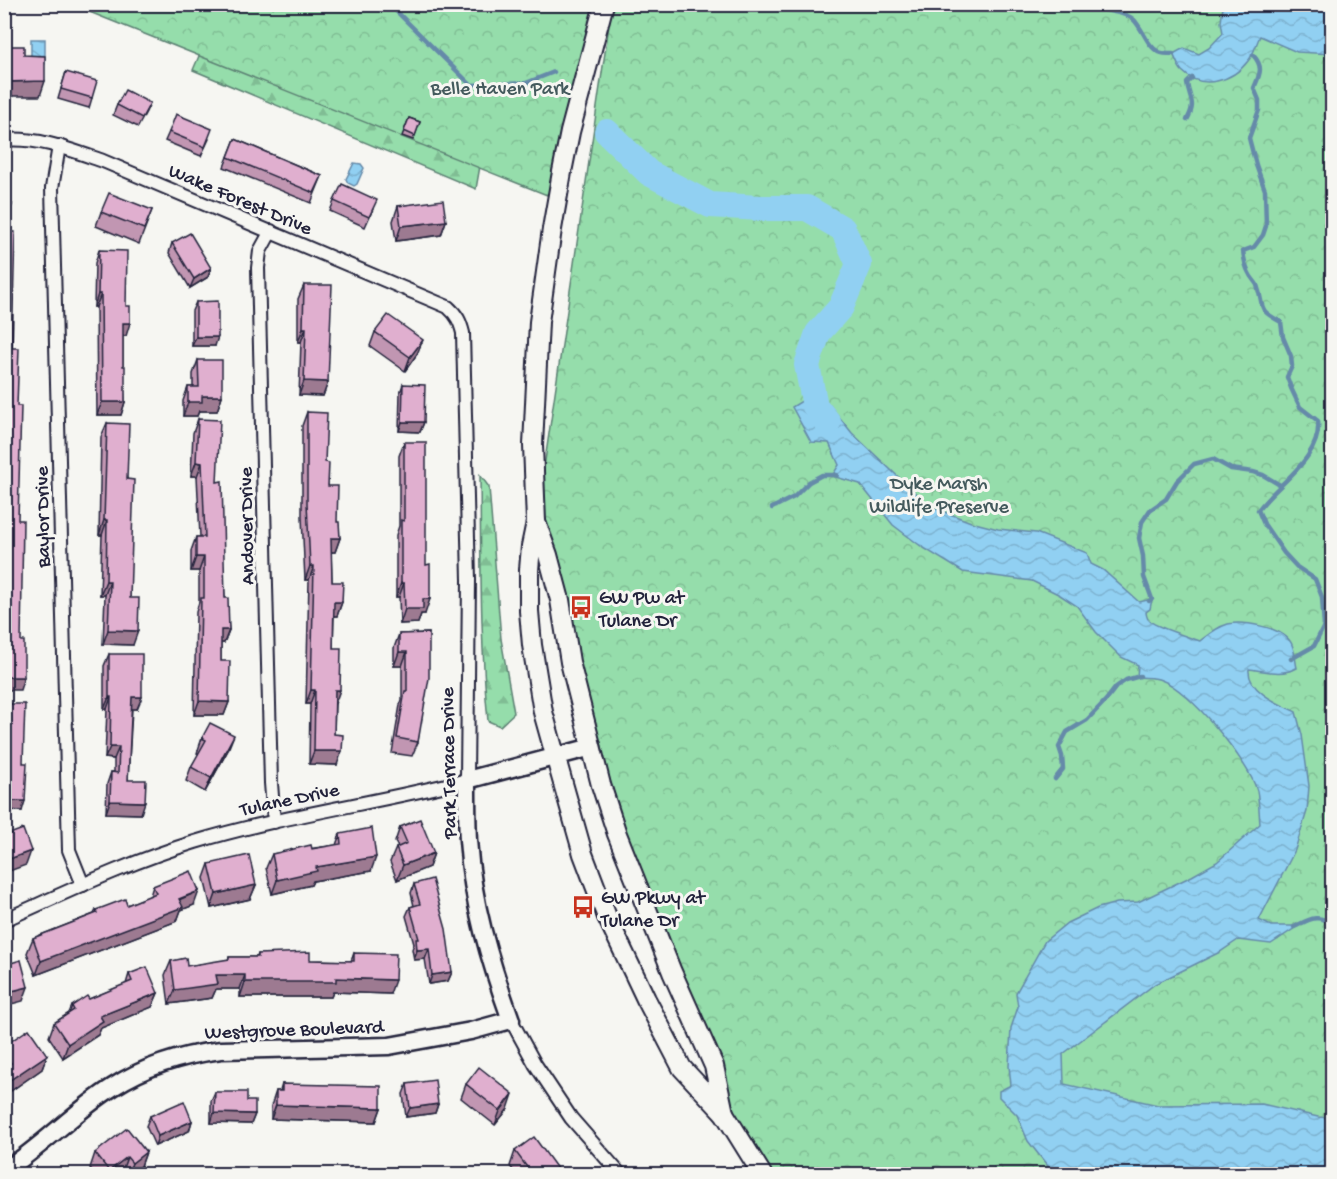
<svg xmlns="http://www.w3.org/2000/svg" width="1337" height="1179" font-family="'Gochi Hand',sans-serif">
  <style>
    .forest { fill: url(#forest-firs); stroke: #5c8073; stroke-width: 1.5 }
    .park { fill: url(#park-crowns); stroke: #5c8073; stroke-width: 1.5 }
    .water { fill: url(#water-waves); stroke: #658aa9; stroke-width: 1.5 }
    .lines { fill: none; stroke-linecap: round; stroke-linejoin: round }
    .stream { stroke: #658aa9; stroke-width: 4.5 }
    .river { stroke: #91d0f2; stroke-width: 26 }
    .street-casing { stroke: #22223b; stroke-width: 16 }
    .secondary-casing { stroke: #22223b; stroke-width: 21 }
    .primary-casing { stroke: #22223b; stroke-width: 22 }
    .street { stroke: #f6f6f2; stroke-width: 12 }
    .secondary { stroke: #f6f6f2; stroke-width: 16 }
    .primary { stroke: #f6f6f2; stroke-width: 18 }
    .wall { fill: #c196b2; stroke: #22223b; stroke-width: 1.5 }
    .shaded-wall { fill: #9d7a91; stroke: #22223b; stroke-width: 1.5 }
    .building { fill: #e0afcf; stroke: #22223b; stroke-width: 1.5 }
    .labels { text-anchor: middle; stroke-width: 6; stroke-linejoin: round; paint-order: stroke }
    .park-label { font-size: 20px; fill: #445a5d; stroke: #f6f6f2 }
    .street-label { font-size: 20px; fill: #22223b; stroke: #f6f6f2 }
    .poi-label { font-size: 20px; fill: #22223b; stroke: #f6f6f2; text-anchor: start }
  </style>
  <defs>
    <pattern id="forest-firs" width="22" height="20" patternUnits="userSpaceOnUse" patternTransform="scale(1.5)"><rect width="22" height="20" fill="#95ddab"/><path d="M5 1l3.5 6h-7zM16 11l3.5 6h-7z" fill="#80bd94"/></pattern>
    <pattern id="park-crowns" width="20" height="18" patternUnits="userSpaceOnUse" patternTransform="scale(1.5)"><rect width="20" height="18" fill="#95ddab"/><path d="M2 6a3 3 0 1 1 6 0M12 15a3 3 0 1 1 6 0" fill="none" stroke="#80bd94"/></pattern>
    <pattern id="water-waves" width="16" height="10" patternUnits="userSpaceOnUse" patternTransform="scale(1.5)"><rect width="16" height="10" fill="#91d0f2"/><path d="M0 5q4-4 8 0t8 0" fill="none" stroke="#7db2d0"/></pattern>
  </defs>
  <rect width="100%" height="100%" fill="#f6f6f2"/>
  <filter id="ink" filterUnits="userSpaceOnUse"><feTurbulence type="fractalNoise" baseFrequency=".0167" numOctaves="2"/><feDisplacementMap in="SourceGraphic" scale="12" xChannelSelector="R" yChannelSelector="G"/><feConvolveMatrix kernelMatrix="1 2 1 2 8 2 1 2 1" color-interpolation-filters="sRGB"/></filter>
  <g filter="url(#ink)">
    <g class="forest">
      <path d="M202,49l292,37 -18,103 -283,-119z"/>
      <path d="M480,475l9,12 12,152 13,74 -14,13 -12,-5c-8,-81 -7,-164 -8,-246z"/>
    </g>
    <g class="park">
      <path d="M72,5h534l-49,194z"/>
      <path d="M612,5h720v1169h-567l-41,-61 -77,-204 -111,-387z"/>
    </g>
    <g class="water">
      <path d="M1234,5l17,1 81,-1v49l-35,-2 -37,-16c-4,8 -6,18 -12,25 -15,20 -46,30 -66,10 -4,-4 -6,-12 -9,-17l11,-6 15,6 10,-6 14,-15 -2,-11 2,-15z"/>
      <rect x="31" y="39" width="14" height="25"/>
      <path d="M354,163l7,1 3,4 -7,16 -3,2 -6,-3 -2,-4z"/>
      <path d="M821,389l4,10 27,34 77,73 42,16 27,7 38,4 51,20 4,11 12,6 36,32 13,-3 -2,10 -4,3c1,5 0,6 4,9 4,5 41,17 50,20 9,-7 17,-14 28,-17 16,-3 52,3 62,17 5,6 5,19 7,27 -15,8 -31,3 -48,1 -2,22 30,35 47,43l6,23 7,51 -2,25 -12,39 -36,70 12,6h27l-27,18 -33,-4 -18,12 -65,32 -92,70 1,30 94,21 104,-1 56,13 14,1v56h-278l-26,-33 -11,-26 -18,-18v-6l12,-6 -2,-19 2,-38 7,-21 -2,-14 29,-52 22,-18 31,-15 19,-5 21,-1 54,-26 25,-14 43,-38c-1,-11 -1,-23 -3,-33 -8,-29 -68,-102 -96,-111 -7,-3 -16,-2 -24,-3l1,-12 -17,-8 -25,-25 -19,-26 -17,-11 -28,-14 -69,-9 -41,-25 -29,-22 -33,-41 -28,-8 7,-11 -10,-22 -18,-1 -19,-35z"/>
    </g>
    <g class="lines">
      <g class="stream">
        <path d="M389,4l82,81 55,-2 28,-11"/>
        <path d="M1094,4c11,10 28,6 39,15 10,9 14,28 26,33 4,2 10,2 14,2"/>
        <path d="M1253,55c11,12 7,19 1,33l5,12v10l-10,28 7,27 9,25 1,36 -3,9 -9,12 -11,4c1,8 2,15 6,22 2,5 6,8 8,12 8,23 -1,24 24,37l2,15 8,19 1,10 -5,11 4,11 9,19 18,14c4,37 -40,62 -60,89l6,14 20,29 13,14 18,12 7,18 2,29 -10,20 -23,13"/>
        <path d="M1187,120c10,-18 2,-20 0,-37l5,-5"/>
        <path d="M772,508l22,-11 15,-15 13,-7h15"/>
        <path d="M1149,601l3,-2 -8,-22 -1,-21 -4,-18 3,-16 8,-12 16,-11 11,-18 17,-17 19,-5 18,10 22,3 10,3 17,10"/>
        <path d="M1055,779l8,-10 -1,-13 -3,-9 8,-15 20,-12 19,-20 10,-13 10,-7 14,-4"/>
        <path d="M1294,927c15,-7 23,-14 38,-3"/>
      </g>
      <path class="river" d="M607,132l42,41 61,32 50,3h47l36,21 16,35 -18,43 -23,26 -11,32 8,41 13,16"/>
      <g class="street-casing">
        <g id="street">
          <path d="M4,140c35,-3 67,10 99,21l345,146c9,8 12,14 15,26l6,247 -2,200c-90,23 -183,35 -272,62 -66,20 -128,50 -191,78"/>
          <path d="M59,146l-7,42 17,662 14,35"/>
          <path d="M271,231l-11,20 -2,17 13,515 3,39"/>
          <path d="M511,1020l24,44 36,54 49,56"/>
        </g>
      </g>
      <g class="secondary-casing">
        <path id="secondary" d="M4,1171c39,-25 71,-60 109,-84 34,-22 69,-32 108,-37l168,-4 82,-15 40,-11c-21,-58 -39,-118 -43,-180 -1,-20 -1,-40 -1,-60l125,-33"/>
      </g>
      <g class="primary-casing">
        <g id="primary">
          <path d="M604,4l-34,128 -8,40 -10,57 -13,93 -6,123 3,77 -5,24 -2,24v41l3,34 11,67 12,43 28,99 24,63 39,82 36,69 42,45 38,61"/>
          <path d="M536,522l12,33 12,45 10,62 31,123 16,49 55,138 42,94 10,47"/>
        </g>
      </g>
      <use href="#street" class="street"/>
      <use href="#secondary" class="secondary"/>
      <use href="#primary" class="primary"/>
    </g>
    <g class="wall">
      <path d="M66,72l26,26 -3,10 -31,-9z"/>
      <path d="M150,103l-4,9 -8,15 -25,-12 4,-10z"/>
      <path d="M409,118l11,4 -7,18 -11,-4z"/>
      <path d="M169,132l40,7 -8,17 -36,-15z"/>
      <path d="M235,139l87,37 -11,27 -87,-36z"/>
      <path d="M334,201l39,8 -8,18 -35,-16z"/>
      <path d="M398,206l48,15 -5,14 -45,6 -3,-20z"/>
      <path d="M152,210l-13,34 -43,-18 5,-14z"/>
      <path d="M172,243l36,34 -18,11 -21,-35z"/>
      <path d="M99,250l27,86h-3v30l2,36 -4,13h-24l-1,-108h-2l1,-44z"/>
      <path d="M304,285l24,97 -5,14 -24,-1 2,-53h-3v-43z"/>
      <path d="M196,302l19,44h-23v-35z"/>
      <path d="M375,332l42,22 -12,17 -35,-25z"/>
      <path d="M198,360l24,36 -5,15h-18l-2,5h-14v-15l5,-14h5v-13z"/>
      <path d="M403,384l21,38 -4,10 -21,-1 1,-38z"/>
      <path d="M307,412l18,50 3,24 9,36 3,16 -5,14h-4l1,30 10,20 -5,14h-3l-1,32 2,56 -1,30 3,31 -28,-1 1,-60h-4l3,-124h-4l-3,-63v-91z"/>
      <path d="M198,419l19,63 8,116 4,32 -5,13h-3v18l8,41 -5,13h-30l2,-103 3,-10v-31h-8v-20l5,-14h4l-3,-61h-6l2,-43z"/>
      <path d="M107,423l20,56 3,119 3,47 -30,-1 2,-49h-5l2,-60h-3l2,-98z"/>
      <path d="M404,442l21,172h-4l-3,9 -18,1 -1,-27h-3v-62l3,-9v-70z"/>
      <path d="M429,633l-11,109 -6,14 -20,-3 8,-48 2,-5v-34h-8v-18l5,-14z"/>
      <path d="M109,654l28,55h-5l-4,71 13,34 -35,-1 1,-29 4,-12h3v-13l-9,-1 2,-49h-3v-43z"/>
      <path d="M4,704l19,59 -1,48 -18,-1 2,-54h-2z"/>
      <path d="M202,738l26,12 -23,42 -19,-11 5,-14 8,-13 -2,-1z"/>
      <path d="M400,827l34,26 -5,14 -32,13 -7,-18 6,-14 2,-1 -3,-5z"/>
      <path d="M340,834l31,37 -58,10 -2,4 -39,9 -6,-26 6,-14 64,-9z"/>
      <path d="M209,864l47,21 -6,14 -39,9 -7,-30z"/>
      <path d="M414,884l38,88 -4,9 -19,3 -4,-25 -11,1 -2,-11 2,-5 -8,-28 4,-9 4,-1 -3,-13z"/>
      <path d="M153,886l41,19 -13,5 -4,11 -141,54 -9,-22 6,-15 61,-24 2,-4 31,-5 23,-9z"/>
      <path d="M354,953l36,41 -57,-2 -2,5h-91v-8h-24l-4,9 -43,6 -4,-29 6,-14 16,5 41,-6 1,-3h28l1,-3 52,6 41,1z"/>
      <path d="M129,974l29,19 -6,14 -51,21 -3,7 -35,23 -14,-21 5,-14 15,-10 3,-7 54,-22z"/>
      <path d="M4,1046l43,9 -5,14 -34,24 -4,8z"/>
      <path d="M282,1084l99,24 -5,14 -105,-3v-13l5,-15h4z"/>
      <path d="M407,1084l31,20 -3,9 -29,4 -3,-23z"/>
      <path d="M466,1084l42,25 -13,16 -34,-27z"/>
      <path d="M215,1092l32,9 8,13 -4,10 -40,-1v-22z"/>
      <path d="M150,1116l42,5 -3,10 -34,15 -9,-20z"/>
      <path d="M515,1151l46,23h-45l-6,-8z"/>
      <path d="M146,1152l-5,14 -11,8h-5l-3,-3 -4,3h-22l-6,-6 5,-15z"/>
    </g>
    <g class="shaded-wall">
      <path d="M45,81l-5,15h-36v-14z"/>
      <path d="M12,205l-3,10 -5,3v-7z"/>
      <path d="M446,221l-5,14 -45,6 5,-15z"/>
      <path d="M211,268l-3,9 -18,11 4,-9z"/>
      <path d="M98,294h3l-5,13h-2z"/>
      <path d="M123,323h7l-4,13h-8z"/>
      <path d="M303,328h3l-5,14h-3z"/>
      <path d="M196,337h22l-3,9h-23z"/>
      <path d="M423,340l-6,14 -12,17 5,-14z"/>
      <path d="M304,381l24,1 -5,14 -24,-1z"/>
      <path d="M202,396h20l-5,15h-18l-2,5h-14l5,-14z"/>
      <path d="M102,402h23l-4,13h-24z"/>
      <path d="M402,422h22l-4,10 -21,-1z"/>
      <path d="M196,462l6,1 -5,13h-6z"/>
      <path d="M104,520h3l-5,15h-3z"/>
      <path d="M331,538h9l-5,14h-9z"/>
      <path d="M196,557h8l-5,14h-8z"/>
      <path d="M310,566h4l-5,14h-4z"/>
      <path d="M106,581h4l-5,14h-5z"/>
      <path d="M401,583h3l-5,14h-3z"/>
      <path d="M423,599h7l-5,15h-4l-3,9 -18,1 5,-15z"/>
      <path d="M334,602h8l-5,14h-8z"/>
      <path d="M108,630l30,1 -5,14 -30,-1z"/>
      <path d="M221,630h8l-5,13h-8z"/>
      <path d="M399,652h8l-5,14h-8z"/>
      <path d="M4,677h20l-4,13h-16z"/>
      <path d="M311,690h4l-5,14h-4z"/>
      <path d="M335,690h5l-5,14h-5z"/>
      <path d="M109,697h2l-4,12h-3z"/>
      <path d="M132,697h10l-5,12h-9z"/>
      <path d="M199,701l30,1 -5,13h-30z"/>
      <path d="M234,735l-6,15 -23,42 6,-14z"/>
      <path d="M4,746h6l-4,10h-2z"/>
      <path d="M110,747h9l-5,12 -9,-1z"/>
      <path d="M314,751h28l-5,14 -28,-1z"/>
      <path d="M8,801h17l-3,10 -18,-1z"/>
      <path d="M110,801l35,1 -4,12 -35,-1z"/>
      <path d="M31,851l-5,14 -22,8v-12z"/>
      <path d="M434,853l-5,14 -32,13 6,-15z"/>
      <path d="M376,857l-5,14 -58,10 -2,4 -39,9 5,-14 39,-13z"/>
      <path d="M256,885l-6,14 -39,9 5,-14z"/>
      <path d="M199,891l-5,14 -13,5 -4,11 -141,54 5,-14z"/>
      <path d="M429,949l-4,10 -11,1 3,-10z"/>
      <path d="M452,972l-4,9 -19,3 3,-9z"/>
      <path d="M216,975h29l-5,14h-24l-4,9 -43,6 6,-14z"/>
      <path d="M336,978l59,2 -5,14 -57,-2 -2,5h-91l5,-15z"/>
      <path d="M28,987l-5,14 -19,5v-13z"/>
      <path d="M158,993l-6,14 -51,21 -3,7 -35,23 5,-14 32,-28z"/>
      <path d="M47,1055l-5,14 -34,24 -4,8v-17z"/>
      <path d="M513,1094l-5,15 -13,16 5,-14z"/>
      <path d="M438,1104l-3,9 -29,4 4,-9z"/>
      <path d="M276,1105l105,3 -5,14 -105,-3z"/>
      <path d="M214,1113l41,1 -4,10 -40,-1z"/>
      <path d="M192,1121l-3,10 -34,15 3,-10z"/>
      <path d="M146,1152l-5,14 -11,8h-2l4,-11z"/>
      <path d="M127,1157l-5,14 -4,3h-10l1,-3z"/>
    </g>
    <g class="building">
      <path d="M4,46h20v9l21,1v25l-41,1z"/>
      <path d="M66,72l31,9 -5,17 -31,-9z"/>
      <path d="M125,90l25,13 -8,15 -25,-13z"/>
      <path d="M176,114l36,15 -7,18 -36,-15z"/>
      <path d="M409,118l11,4 -5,14 -11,-5z"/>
      <path d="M235,139l87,37 -8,17 -86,-36z"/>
      <path d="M342,184l35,16 -8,17 -35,-16z"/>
      <path d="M109,193l43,17 -8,19 -43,-17z"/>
      <path d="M4,194l8,11 -8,6z"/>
      <path d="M443,200l3,21 -45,5 -3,-20z"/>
      <path d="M4,232h11l-3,116h7l-2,58h4l-3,114h5l-2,121h3v36h-20z"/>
      <path d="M190,233l21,35 -17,11 -22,-36z"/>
      <path d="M99,250l28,1 -1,55h4v17h-7v43h2v36h-23l-1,-108h-3z"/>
      <path d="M304,285h28l-4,97 -24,-1 2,-53h-3z"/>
      <path d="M218,301v36h-22v-35z"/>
      <path d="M388,315l35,25 -13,17 -35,-25z"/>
      <path d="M198,360h24v36h-20v6h-14v-15h11z"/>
      <path d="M403,384l22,1 -1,37h-22z"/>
      <path d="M307,412l20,1 -2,49 4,1 -1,23h10l-1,36h2l1,16h-9l1,44h11l-1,20h-8l-1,46h8l-1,42h-5l-1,44 9,1 -1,16h-28l1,-61h-4l3,-124h-4l-3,-63z"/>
      <path d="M198,419l22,1 -3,62 5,-1 3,117h3l1,32h-8v31h9l-1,41 -30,-1 2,-103h3v-41h-8v-20h9l-3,-74 -6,-1z"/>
      <path d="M107,423l22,1 -2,55 7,1 -4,118h9l-1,33 -30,-1 2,-49h-4l1,-61h-3z"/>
      <path d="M404,442h22v123l4,-1v35h-7v10h-18l-1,-26h-3v-63l3,1z"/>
      <path d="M429,633v45l-11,64 -21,-4 8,-47h2v-39h-8v-18z"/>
      <path d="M109,654h33v43h-10l-4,83h18l-1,22 -35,-1 1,-29 7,1 1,-26h-9l1,-50h-2z"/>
      <path d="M4,704h21l-2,59h4l-2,38h-17l2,-55h-6z"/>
      <path d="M210,723l24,12 -23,43 -20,-11 15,-27 -4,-2z"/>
      <path d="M420,819l14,34 -31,12 -7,-17 11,-5 -7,-16z"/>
      <path d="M372,828l4,29 -60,10 1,4 -40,9 -5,-26 39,-9 1,4 29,-5 -1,-10z"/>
      <path d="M23,829l8,22 -27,10v-25z"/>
      <path d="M249,855l7,30 -40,9 -7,-30z"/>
      <path d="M191,871l8,20 -20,8 4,8 -142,54 -8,-23 64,-25 -1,-3 29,-11 2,6 29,-12 -3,-7z"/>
      <path d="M432,879l14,50 6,43 -20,3 -3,-26 -12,1 -1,-11h3l-9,-32 10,-3 -6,-20z"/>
      <path d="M310,952v8l44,1v-8l42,1 -1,26 -59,-2v4h-91v-7h-29l2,9 -43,6 -4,-29 15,-3 1,8 42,-7v-2h29v-3z"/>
      <path d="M21,960l7,27 -24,6v-28z"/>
      <path d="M147,967l11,26 -58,23 3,5 -35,23 -14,-21 20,-13 -2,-4 15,-10 2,3 43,-18 -3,-7z"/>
      <path d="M29,1029l18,26 -43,29v-16l7,-5 -7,-9v-8z"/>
      <path d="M479,1067l34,27 -13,17 -34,-27z"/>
      <path d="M435,1080l3,24 -28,4 -3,-24z"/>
      <path d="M282,1084l99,2v22l-105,-3v-14h6z"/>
      <path d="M4,1085l4,6 -4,2z"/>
      <path d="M215,1092h32v9h8v13l-41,-1z"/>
      <path d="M184,1101l8,20 -34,15 -8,-20z"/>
      <path d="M127,1128l19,24 -14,11 -5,-6 -18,14 -14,-18z"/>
      <path d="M534,1137l27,37h-29l-17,-23z"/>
      <path d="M460,1169l4,5h-11z"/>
    </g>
  </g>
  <defs>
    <g id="bus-bare" transform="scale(1.8)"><path d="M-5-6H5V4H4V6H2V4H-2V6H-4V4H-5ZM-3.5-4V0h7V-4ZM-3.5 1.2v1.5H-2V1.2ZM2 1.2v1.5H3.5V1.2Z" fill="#c8321e" stroke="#f6f6f2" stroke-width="2.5" paint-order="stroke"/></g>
  </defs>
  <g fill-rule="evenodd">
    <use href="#bus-bare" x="581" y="607"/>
    <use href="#bus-bare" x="583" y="907"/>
  </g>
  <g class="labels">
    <g class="park-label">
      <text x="500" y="94">Belle Haven Park</text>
      <text x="939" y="489">Dyke Marsh<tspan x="939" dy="23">Wildlife Preserve</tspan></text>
    </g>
    <g class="street-label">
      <text transform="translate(241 198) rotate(23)" y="7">Wake Forest Drive</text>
      <text transform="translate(41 517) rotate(-91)" y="7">Baylor Drive</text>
      <text transform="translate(245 526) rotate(-91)" y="7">Andover Drive</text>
      <text transform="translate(447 763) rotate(-91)" y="7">Park Terrace Drive</text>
      <text transform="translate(289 798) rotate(-12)" y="7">Tulane Drive</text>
      <text transform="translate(294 1028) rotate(-2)" y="7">Westgrove Boulevard</text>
    </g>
    <g class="poi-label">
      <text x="599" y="603">GW Pw at<tspan x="599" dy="23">Tulane Dr</tspan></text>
      <text x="601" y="903">GW Pkwy at<tspan x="601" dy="23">Tulane Dr</tspan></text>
    </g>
  </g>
  <rect width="1337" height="1179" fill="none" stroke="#f6f6f2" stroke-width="24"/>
  <rect x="12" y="12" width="1313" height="1155" fill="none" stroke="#22223b" stroke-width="2" filter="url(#ink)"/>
</svg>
